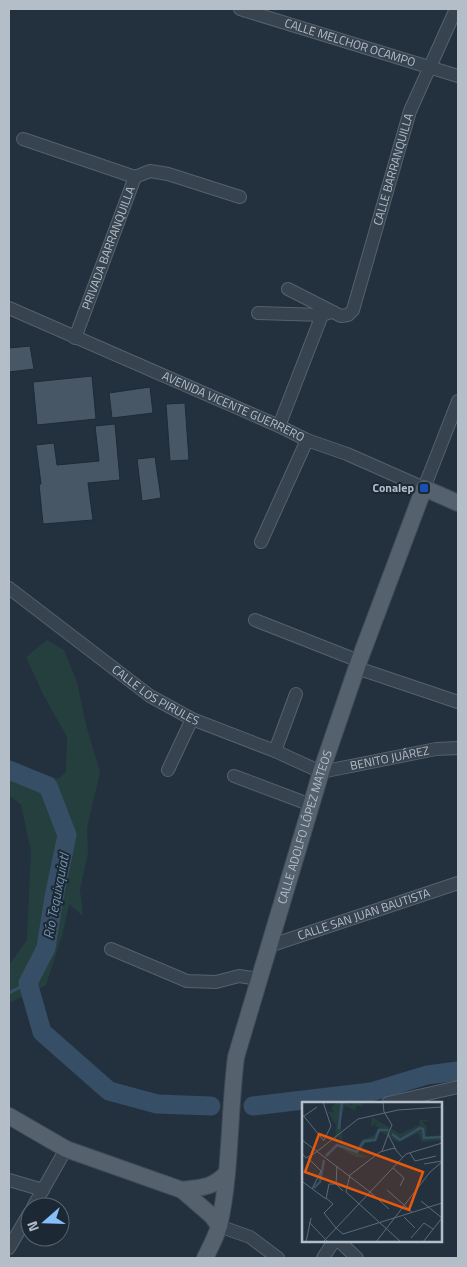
<svg xmlns="http://www.w3.org/2000/svg" width="467" height="1267" font-family="'Titillium Web',sans-serif">
  <style>
    .green { fill: #253f3f }
    .lines { fill: none; stroke-linecap: round; stroke-linejoin: round }
    .stream { stroke: #364f66; stroke-width: 3 }
    .river { stroke: #364f66; stroke-width: 19 }
    .building { fill: #475765; stroke: #1e2a35 }
    .minor-casing { stroke: #55616c; stroke-width: 14 }
    .major-casing { stroke: #404c57; stroke-width: 18 }
    .minor { stroke: #37434e; stroke-width: 12 }
    .major { stroke: #55626e; stroke-width: 16 }
    .transit-dot { fill: #1a4fb4; stroke: #1c2833; stroke-width: 2 }
    .labels { text-anchor: middle; stroke-width: 4; stroke-linejoin: round; paint-order: stroke }
    .street-label { font-size: 12px; fill: #b3bec9; stroke: #1c2833 }
    .poi-label { font-size: 12px; font-weight: bold; fill: #b3bec9; stroke: #1c2833; text-anchor: end }
    .water-label { font-size: 14px; font-style: italic; fill: #7292ae; stroke: #1c2833 }
    .inset-river { fill: none; stroke: #364f66; stroke-width: 2.5 }
    .inset-road { fill: none; stroke: #5d6976; stroke-width: 1 }
    .view { fill: #e8590c; fill-opacity: 0.15; stroke: #e8590c; stroke-width: 2.5 }
    .inset-edge { fill: none; stroke: #b3bec9; stroke-width: 2.5 }
  </style>
  <rect width="100%" height="100%" fill="#23313f"/>
  <path class="green" d="M47,640l17,10 13,32 9,43 14,47 -13,56 1,25 -8,36 3,27 -14,-12 -6,28 -17,53 -37,18v-38l18,-25 4,-89 -10,-46 -12,-10v-34l49,18 8,-7 1,-35 -24,-43 -17,-37z"/>
  <g class="lines">
    <path class="stream" d="M9,993l19,-10"/>
    <g class="river">
      <path d="M9,770l39,16 19,49 -13,62 -8,51 -18,35 14,49 67,59 48,13 54,2"/>
      <path d="M253,1106l118,-14 56,-17 31,-4"/>
    </g>
  </g>
  <g class="building">
    <path d="M30,346l4,23 -25,3v-24z"/>
    <path d="M92,376l4,43 -59,6 -4,-43z"/>
    <path d="M150,387l3,26 -41,5 -3,-25z"/>
    <path d="M185,403l4,57 -19,1 -4,-57z"/>
    <path d="M115,424l5,56 -32,3 5,37 -50,4 -4,-40h2l-5,-39 18,-2 3,22 42,-4 -4,-35z"/>
    <path d="M155,457l6,41 -19,3 -5,-42z"/>
  </g>
  <g class="lines">
    <g class="minor-casing">
      <g id="minor">
        <path id="s1" d="M240,9l218,67"/>
        <path d="M23,139l112,38"/>
        <path id="s2" d="M288,289l53,27 7,-1 5,-5 57,-199 46,-102"/>
        <path id="s3" d="M9,308l270,118 28,14 40,14 77,34 34,-87"/>
        <path d="M258,313l64,2"/>
        <path id="s4" d="M75,338l60,-161 15,-6 18,3 72,23"/>
        <path d="M279,426l43,-111 9,-3"/>
        <path d="M261,542l46,-102"/>
        <path id="s5" d="M9,588l141,108 42,23 83,32 46,21 115,-23 22,-1"/>
        <path d="M255,620l104,41"/>
        <path d="M357,668l101,34"/>
        <path d="M275,751l21,-57"/>
        <path d="M168,770l24,-51"/>
        <path d="M234,776l77,29"/>
        <path id="s6" d="M269,946l189,-63"/>
        <path d="M111,949l76,32 29,1 23,-6 20,3"/>
        <path d="M388,1103l70,-16"/>
        <path d="M9,1180l34,10"/>
        <path d="M33,1207l33,-58"/>
        <path d="M219,1226l31,11 28,21"/>
        <path d="M339,1241l18,17"/>
        <path d="M9,1248l21,-36"/>
        <path d="M323,1258l11,-17"/>
      </g>
    </g>
    <g class="major-casing">
      <g id="major">
        <path d="M9,1116l57,33 116,41 30,26 7,10"/>
        <path d="M182,1190c20,-3 28,-1 44,-16"/>
        <path id="s7" d="M205,1258c5,-10 11,-21 14,-32 12,-53 10,-115 17,-169l85,-285 38,-111 65,-173 34,15"/>
      </g>
    </g>
    <use href="#minor" class="minor"/>
    <use href="#major" class="major"/>
  </g>
  <rect class="transit-dot" x="419" y="483" width="10" height="10" rx="2.5"/>
  <g class="labels">
    <g class="street-label">
      <text dy="4" stroke="none"><textPath href="#s1" startOffset="115">CALLE MELCHOR OCAMPO</textPath></text>
      <text dy="4" stroke="none"><textPath href="#s2" startOffset="220">CALLE BARRANQUILLA</textPath></text>
      <text dy="4" stroke="none"><textPath href="#s4" startOffset="96">PRIVADA BARRANQUILLA</textPath></text>
      <text dy="4" stroke="none"><textPath href="#s3" startOffset="245">AVENIDA VICENTE GUERRERO</textPath></text>
      <text dy="4" stroke="none"><textPath href="#s5" startOffset="182">CALLE LOS PIRULES</textPath></text>
      <text dy="4" stroke="none"><textPath href="#s5" startOffset="435">BENITO JUÁREZ</textPath></text>
      <text dy="4" stroke="none"><textPath href="#s7" startOffset="445">CALLE ADOLFO LÓPEZ MATEOS</textPath></text>
      <text dy="4" stroke="none"><textPath href="#s6" startOffset="100">CALLE SAN JUAN BAUTISTA</textPath></text>
    </g>
    <g class="poi-label">
      <text x="414" y="492">Conalep</text>
    </g>
    <g class="water-label">
      <text transform="translate(56 896) rotate(-79)" y="5">Río Tequixquiatl</text>
    </g>
  </g>
  <g transform="translate(302 1102)">
    <rect width="140" height="140" fill="#23313f"/>
    <path d="M35,0h11l4,4v-4h10l1,4h-7l-1,4 -10,-4 -5,13 3,25 9,5 6,-1 3,-7 13,-6 5,-8h-4l2,-5 -6,5 1,-10 28,17 19,-9 1,-5h6l4,2 -8,-1 5,6 -1,10 16,-2v5l-20,2 -4,-9 -20,9 -18,-11 -3,9 -13,4 -7,9 12,4h-13l-11,-6 -6,-14 -4,1 1,-13 -8,-13h6l-3,-4z" fill="#253f3f"/>
    <path class="inset-river" d="M37,27l3,-27M90,32l8,6 20,-12 3,1 1,9 18,-1M24,54l11,-11 20,7 7,-11 11,-1 4,-10h9M12,86l6,-6 4,-22"/>
    <path class="inset-road" d="M21,0l8,24 -7,14M81,0l1,10 8,13 -4,9 8,16M0,12l22,27M2,14l13,-9M0,38l68,52 -46,49M80,49l6,-16M0,51l4,5 9,-5M13,51l43,-34 40,-9 44,-3M108,51l5,8 21,-5M6,56l13,13 -9,18M122,62l18,-3M35,64l-1,18 7,7M91,66l11,10 -4,8M1,80l23,17 3,-15h7M85,88l25,22M24,96l7,6 -9,9 12,15M119,99l21,17M87,107l-19,-17 36,-38 36,-11M102,115l11,11M7,120l19,20M34,126l7,6 99,-31M109,136l13,-15 9,6M4,140l5,-24M74,140l54,-70 12,-10M99,140l-55,-50 4,-17 30,-23 14,-4 9,10M121,140l19,-24"/>
    <path class="view" d="M17,32l104,38 -14,38 -104,-38z"/>
    <rect width="140" height="140" class="inset-edge"/>
  </g>
  <rect width="467" height="1267" fill="none" stroke="#b3bec9" stroke-width="20"/>
  <g transform="translate(45 1222) rotate(250)"><circle r="24" fill="#1c2833" stroke="#58646f"/>
  <path d="M0-4L9 19L0 12L-9 19Z" fill="#86bffb"/>
  <text y="-8" font-size="14" font-weight="bold" text-anchor="middle" fill="#b3bec9">N</text>
  </g>
</svg>
